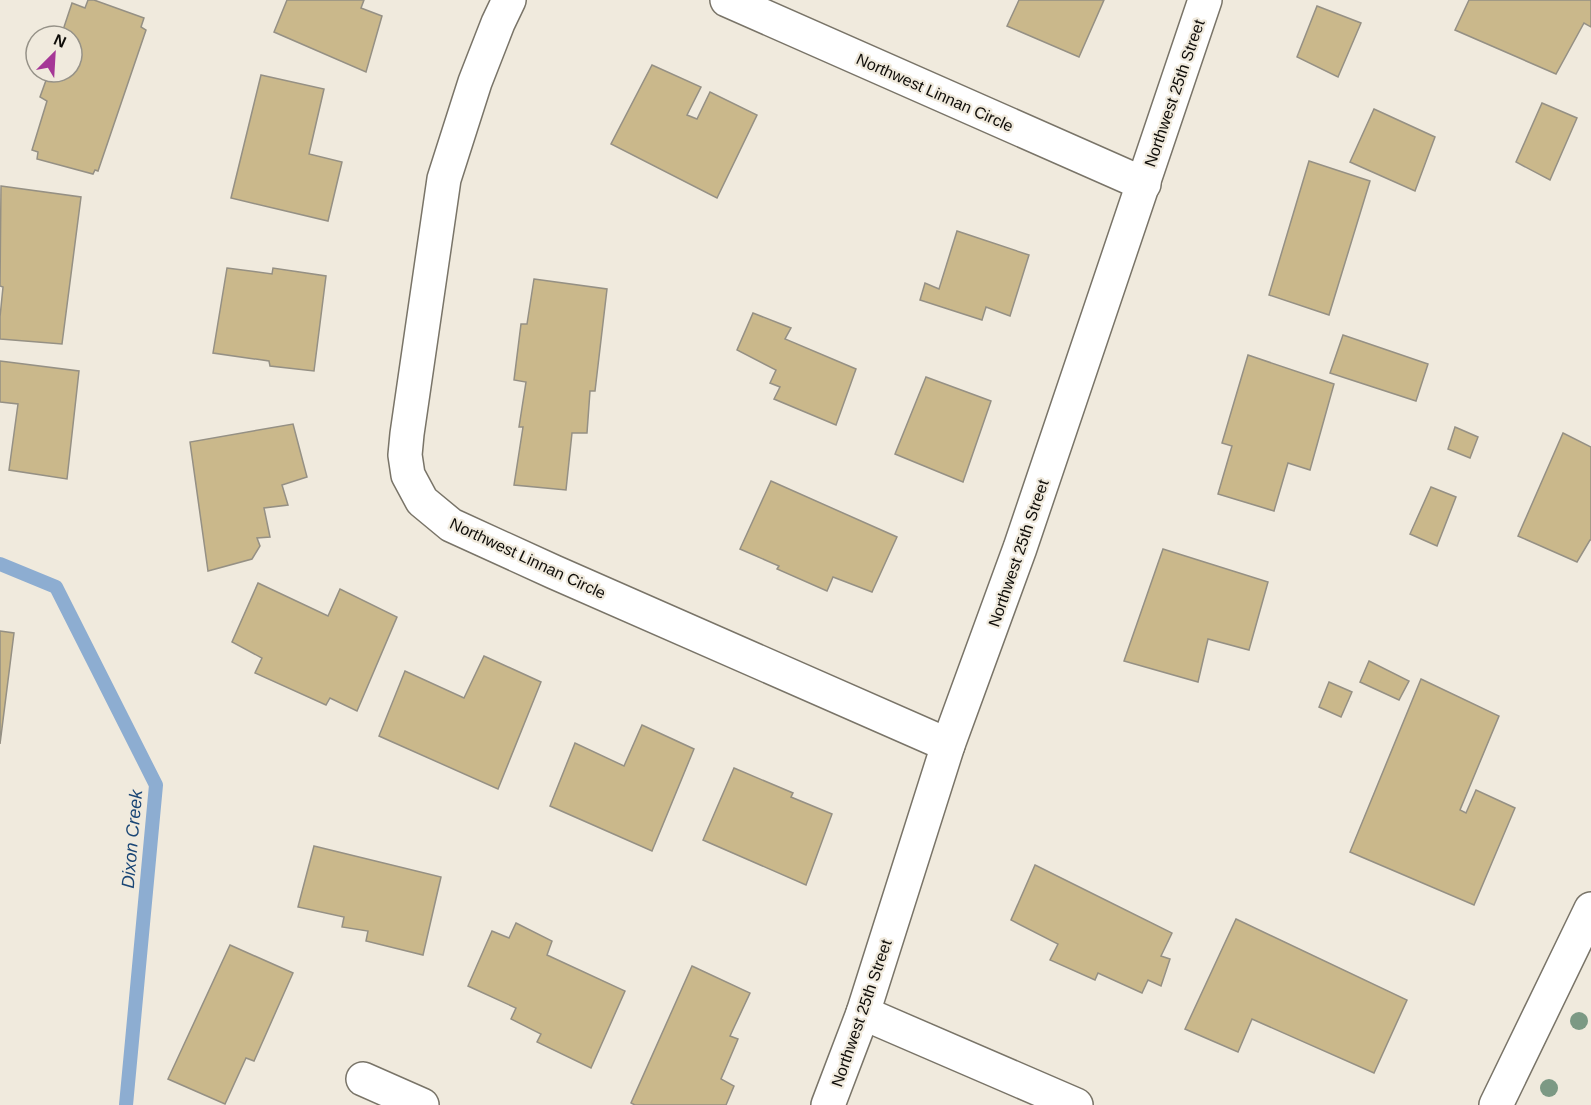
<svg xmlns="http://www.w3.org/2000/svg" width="1591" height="1105" font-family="Arial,sans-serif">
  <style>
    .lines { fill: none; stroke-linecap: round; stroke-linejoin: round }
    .stream { stroke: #8dadd1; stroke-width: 14 }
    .building { fill: #cab88b; stroke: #959084; stroke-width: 1.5 }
    .minor-casing { stroke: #797468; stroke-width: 36 }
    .minor { stroke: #fff; stroke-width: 33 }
    .tree { fill: #7c9984 }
    .labels { text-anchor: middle; stroke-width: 4.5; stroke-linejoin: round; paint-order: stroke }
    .street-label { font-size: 16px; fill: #0f0d09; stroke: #f0eadd }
    .water-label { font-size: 18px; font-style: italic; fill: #1a4675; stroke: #f0eadd }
  </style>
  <rect width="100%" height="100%" fill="#f0eadd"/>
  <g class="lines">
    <path class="stream" d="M0,564l56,23 100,198 -30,320"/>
  </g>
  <g class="building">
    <path d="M88,0h6l50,18 -3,9 5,3 -48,141 -3,-1 -2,4 -56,-15 1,-7 -6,-2 15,-49 -7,-4 9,-25h23v-36h-11l11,-33 13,5z"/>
    <path d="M287,0h77l-3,8 21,8 -16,56 -92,-40z"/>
    <path d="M1019,0h85l-25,57 -72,-31z"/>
    <path d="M1469,0h122v27l-7,-4 -28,51 -101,-44z"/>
    <path d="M1317,6l44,17 -23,54 -41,-20z"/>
    <path d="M652,65l49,22 -14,28 10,4 13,-27 47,23 -40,83 -106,-54z"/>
    <path d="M261,75l63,14 -15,65 33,8 -14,59 -97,-23z"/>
    <path d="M1542,103l35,15 -27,62 -34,-18z"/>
    <path d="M1374,109l61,28 -20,54 -65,-29z"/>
    <path d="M1309,161l61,20 -41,134 -60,-20z"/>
    <path d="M1,186l80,11 -19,147 -62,-5v-22l3,-30 -3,-1z"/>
    <path d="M957,231l72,24 -19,61 -24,-9 -4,13 -62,-20 5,-17 14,6z"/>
    <path d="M227,268l45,6 1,-6 53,8 -12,95 -44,-5 -1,-5 -56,-8z"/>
    <path d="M534,279l73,10 -12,102h-5l-3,42h-15l-6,57 -52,-5 9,-58h-4l7,-45 -12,-2 7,-56h6z"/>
    <path d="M753,313l38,15 -6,11 71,30 -20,56 -62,-26 6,-12 -10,-4 6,-13 -39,-20z"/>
    <path d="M1343,335l85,29 -12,37 -86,-28z"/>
    <path d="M1248,355l86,29 -24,86 -22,-7 -14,48 -56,-17 14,-48 -10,-3z"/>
    <path d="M0,361l79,10 -12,108 -58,-9 9,-66 -18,-2z"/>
    <path d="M926,377l65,24 -28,81 -68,-28z"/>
    <path d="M293,424l14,53 -25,8 6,20 -24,3 6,29 -13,1 3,8 -8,13 -44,12 -18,-129z"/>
    <path d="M1455,427l23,10 -8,21 -22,-9z"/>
    <path d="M1563,433l28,14v93h-1l-13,22 -59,-26z"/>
    <path d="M771,481l126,56 -25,55 -39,-15 -6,14 -50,-22 2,-3 -39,-17z"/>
    <path d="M1431,487l25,10 -19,49 -27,-12z"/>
    <path d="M1163,549l105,33 -19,68 -41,-11 -10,43 -74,-21z"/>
    <path d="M258,583l70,33 12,-27 57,28 -40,94 -27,-13 -4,7 -71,-32 7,-15 -30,-16z"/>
    <path d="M0,631l14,2 -14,111z"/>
    <path d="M484,656l57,26 -43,107 -119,-53 26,-65 59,27z"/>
    <path d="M1369,661l40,20 -10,19 -39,-18z"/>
    <path d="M1421,679l78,37 -39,94 6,3 10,-23 39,18 -41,97 -124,-53z"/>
    <path d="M1329,682l23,10 -11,25 -22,-10z"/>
    <path d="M642,725l52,24 -42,102 -102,-45 25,-63 49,23z"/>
    <path d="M734,768l59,25 -2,4 41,17 -26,71 -103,-45z"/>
    <path d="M314,846l127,31 -18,78 -57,-14 2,-10 -26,-4 2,-10 -46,-10z"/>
    <path d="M1035,865l137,68 -11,23 9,3 -9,27 -13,-6 -6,13 -44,-20 -3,7 -45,-20 8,-16 -47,-24z"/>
    <path d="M1236,919l171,81 -33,73 -122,-54 -14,33 -53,-23z"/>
    <path d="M516,923l36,18 -5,14 78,36 -34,77 -54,-26 4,-8 -30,-15 5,-11 -48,-22 24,-55 17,7z"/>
    <path d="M230,945l63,28 -39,88 -8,-3 -21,46 -57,-25z"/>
    <path d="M692,966l58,27 -20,43 8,3 -17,40 13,7 -8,19h-91l-4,-2z"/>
  </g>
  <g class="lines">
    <g class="minor-casing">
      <g id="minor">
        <path d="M509,0l-11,23 -23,59 -31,97 -37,255 -2,21 3,20 14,26 29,24 103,47 394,173"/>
        <path d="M727,0l417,184"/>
        <path d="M863,1013l213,92"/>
        <path d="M363,1079l59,26"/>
        <path d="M828,1105l35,-92 85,-268 72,-197 185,-548"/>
        <path d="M1496,1105l95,-196"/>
      </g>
    </g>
    <use href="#minor" class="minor"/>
  </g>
  <g class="tree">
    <circle cx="1579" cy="1021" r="9"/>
    <circle cx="1549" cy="1088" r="9"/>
  </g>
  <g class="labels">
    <g class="street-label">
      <text transform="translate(935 92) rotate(24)" y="6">Northwest Linnan Circle</text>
      <text transform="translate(1174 93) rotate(-71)" y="6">Northwest 25th Street</text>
      <text transform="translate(1018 553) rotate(-71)" y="6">Northwest 25th Street</text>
      <text transform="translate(528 558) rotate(25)" y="6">Northwest Linnan Circle</text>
      <text transform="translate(861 1013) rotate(-71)" y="6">Northwest 25th Street</text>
    </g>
    <g class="water-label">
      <text transform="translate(132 839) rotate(-85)" y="6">Dixon Creek</text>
    </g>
  </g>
  <g transform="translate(54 54) rotate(24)"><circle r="28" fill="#f0eadd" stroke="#969288" stroke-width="1.5"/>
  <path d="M0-4.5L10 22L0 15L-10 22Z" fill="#a53796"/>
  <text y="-9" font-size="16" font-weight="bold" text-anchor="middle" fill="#0f0d09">N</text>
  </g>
</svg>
